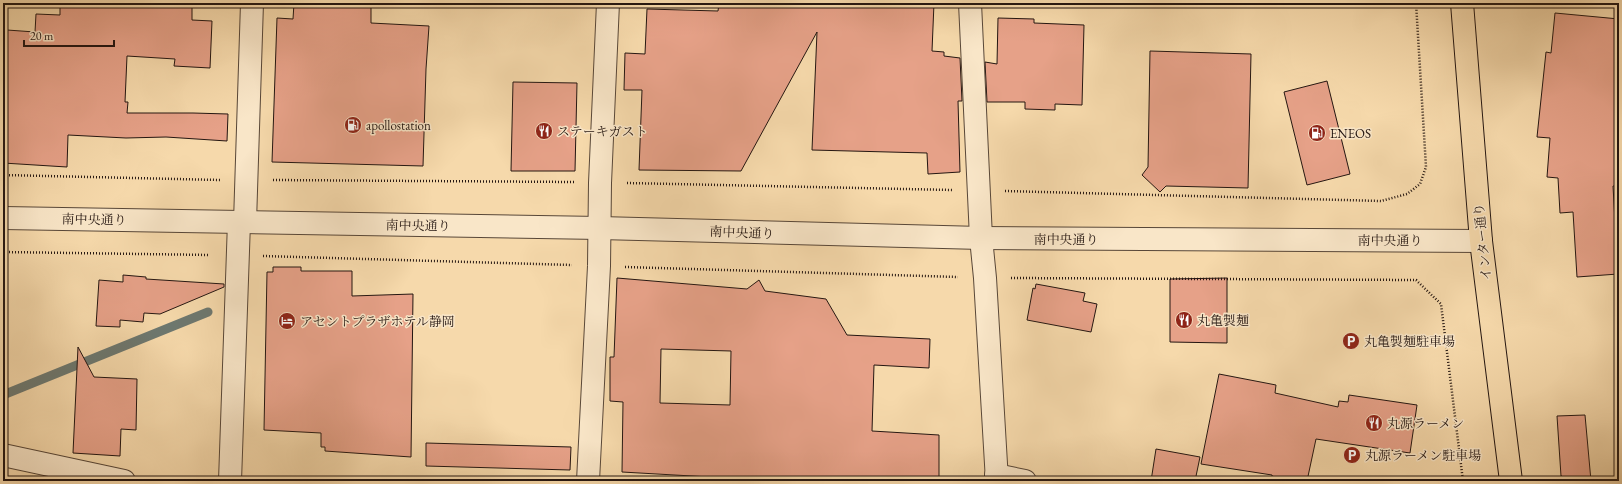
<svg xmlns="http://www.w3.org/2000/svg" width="1622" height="484" font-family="'EB Garamond','Noto Serif JP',serif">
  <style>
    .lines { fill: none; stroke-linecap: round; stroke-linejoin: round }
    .stream { stroke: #6d7870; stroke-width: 9 }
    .building { fill: #e6a188; stroke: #241611; fill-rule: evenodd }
    .minor-casing { stroke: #584738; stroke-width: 24 }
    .tertiary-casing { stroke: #584738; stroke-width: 24 }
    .primary-casing { stroke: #241611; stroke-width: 24 }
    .path { stroke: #241611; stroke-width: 2.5; stroke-dasharray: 1 2; stroke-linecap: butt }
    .minor { stroke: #f9e6c8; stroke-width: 22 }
    .tertiary { stroke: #f9e6c8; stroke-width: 22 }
    .primary { stroke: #f6d9ab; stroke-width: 22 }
    .labels { text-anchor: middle; stroke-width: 3; stroke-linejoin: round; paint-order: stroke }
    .poi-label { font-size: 13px; fill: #241611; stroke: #f9e6c8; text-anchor: start }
    .street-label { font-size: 13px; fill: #241611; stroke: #f9e6c8 }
  </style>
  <rect width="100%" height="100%" fill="#f6d9ab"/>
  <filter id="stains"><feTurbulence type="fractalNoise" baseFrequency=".005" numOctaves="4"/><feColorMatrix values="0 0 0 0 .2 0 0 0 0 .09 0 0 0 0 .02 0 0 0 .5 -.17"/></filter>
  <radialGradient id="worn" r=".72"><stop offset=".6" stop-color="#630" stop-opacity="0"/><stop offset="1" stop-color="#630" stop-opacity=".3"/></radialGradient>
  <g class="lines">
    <path class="stream" d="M3,395l205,-83"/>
  </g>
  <g class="building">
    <path d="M60,3h132v17l20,1 -2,47 -36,-2 1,-7 -48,-3 -2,46h3l-1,11h66l35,1 -1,27 -61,-4 -40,1 -58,-3 -1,32 -64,-4v-69l4,-64 28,2 1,-18 24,1z"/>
    <path d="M294,3h77v20l58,3 -3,43 -3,97 -151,-4 5,-144 16,1z"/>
    <path d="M719,3h215l-2,48 12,1v4l16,2 2,43h-4l2,71 -32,2 -1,-21 -115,-3 5,-118 -76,139 -102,-1 3,-80h-18l1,-37 20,1 2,-45 71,2z"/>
    <path d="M1555,13l64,6v167h-6l5,88 -41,3 -4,-65 -13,1 -2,-35 -11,-1 3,-39 -13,-1 9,-85 5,1z"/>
    <path d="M998,18l36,1v4l50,2 -2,80 -27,-1v6l-30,-1v-7h-38l-2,-40 12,2z"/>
    <path d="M1150,51l101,3 -3,134 -82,-2 -6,6 -18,-17 6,-8z"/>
    <path d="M1327,81l23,93 -43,11 -23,-93z"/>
    <path d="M513,82l64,1 -2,88h-64z"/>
    <path d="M273,267h28v4h51v25l61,-2 -2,163 -86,-6v-4h-4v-14l-57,-3 3,-158h6z"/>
    <path d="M123,275l23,2v2l78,5v3l-64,27 -16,-1 -1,9 -23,-2v7l-24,-1 3,-46 24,2z"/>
    <path d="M617,278l130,11 12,-9 6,11 61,8 21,36 83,4 -1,29 -55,-3 -2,66 67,4v46h-159l-158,-9 1,-70 -13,-1v-44h4zM661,349l70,2 -1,54 -70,-2z"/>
    <path d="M1227,278v65l-57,-1v-63z"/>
    <path d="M1036,284l49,9 -2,8 14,3 -6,28 -64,-12 6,-32 2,1z"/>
    <path d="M78,347l16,30 43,2 -1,51 -15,-1 -1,27 -47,-3z"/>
    <path d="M1219,374l57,11 -1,8 63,14 1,-6 9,1 1,-7 68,10 -7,48 -94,-14 -9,42h-29l1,-3 -7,-2v-1l-71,-11z"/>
    <path d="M1585,415l6,66h-28l-1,-5h-1l-4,-60z"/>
    <path d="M426,443l145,4 -1,23 -144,-4z"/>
    <path d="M1156,449l44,8 -5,24h-44z"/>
  </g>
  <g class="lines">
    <g class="minor-casing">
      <g id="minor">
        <path d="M970,3l11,235 4,40 12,203"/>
        <path d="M245,222l7,-219"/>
        <path d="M3,455l121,26"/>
        <path d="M996,475l29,6"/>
        <path d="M230,481l9,-259"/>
        <path d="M588,481l11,-215 1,-83 8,-180"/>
      </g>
    </g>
    <g class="tertiary-casing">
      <path id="tertiary" d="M3,218l597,10 381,10 500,3"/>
    </g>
    <g class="primary-casing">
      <path id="primary" d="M1462,3l19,238 30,240"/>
    </g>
    <g class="path">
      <path d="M3,175l217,5"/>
      <path d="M273,180l301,2"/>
      <path d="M627,183l325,7"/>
      <path d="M1005,191l376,10 26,-7 13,-10 6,-17 -10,-164"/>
      <path d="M3,252l207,3"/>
      <path d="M263,256l309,9"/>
      <path d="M625,267l333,10"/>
      <path d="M1011,278l405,2 25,24 22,177"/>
    </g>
    <use href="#minor" class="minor"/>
    <use href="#tertiary" class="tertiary"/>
    <use href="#primary" class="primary"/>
  </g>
  <defs>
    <g id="fuel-disc" transform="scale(0.9)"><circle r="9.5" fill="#8f2418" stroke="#f9e6c8"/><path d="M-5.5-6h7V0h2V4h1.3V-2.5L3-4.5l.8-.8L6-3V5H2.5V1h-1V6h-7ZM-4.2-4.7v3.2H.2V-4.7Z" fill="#fff"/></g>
    <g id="restaurant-disc" transform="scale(0.9)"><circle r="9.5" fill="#8f2418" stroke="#f9e6c8"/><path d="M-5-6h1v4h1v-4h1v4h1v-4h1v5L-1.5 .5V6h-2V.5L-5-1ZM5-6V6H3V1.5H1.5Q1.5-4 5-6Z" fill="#fff"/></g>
    <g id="hotel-disc" transform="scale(0.9)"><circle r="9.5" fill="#8f2418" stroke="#f9e6c8"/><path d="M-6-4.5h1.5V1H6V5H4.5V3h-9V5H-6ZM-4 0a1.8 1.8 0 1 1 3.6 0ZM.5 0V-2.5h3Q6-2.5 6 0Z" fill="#fff"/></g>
    <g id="parking-disc" transform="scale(0.9)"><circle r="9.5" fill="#8f2418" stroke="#f9e6c8"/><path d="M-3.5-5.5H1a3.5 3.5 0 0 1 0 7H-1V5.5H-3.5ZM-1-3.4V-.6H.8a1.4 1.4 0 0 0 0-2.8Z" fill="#fff"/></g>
  </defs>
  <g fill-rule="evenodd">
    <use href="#fuel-disc" x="353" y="125"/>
    <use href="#restaurant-disc" x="544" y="131"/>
    <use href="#fuel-disc" x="1317" y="133"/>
    <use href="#restaurant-disc" x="1184" y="320"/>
    <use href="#hotel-disc" x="287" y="321"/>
    <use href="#parking-disc" x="1351" y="341"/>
    <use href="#restaurant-disc" x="1374" y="423"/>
    <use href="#parking-disc" x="1352" y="455"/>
  </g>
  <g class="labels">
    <g class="poi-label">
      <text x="366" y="130">apollostation</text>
      <text x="557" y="136">ステーキガスト</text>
      <text x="1330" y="138">ENEOS</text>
      <text x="1197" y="325">丸亀製麺</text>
      <text x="300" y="326">アセントプラザホテル静岡</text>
      <text x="1364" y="346">丸亀製麺駐車場</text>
      <text x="1387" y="428">丸源ラーメン</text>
      <text x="1365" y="460">丸源ラーメン駐車場</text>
    </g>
    <g class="street-label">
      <text transform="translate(94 219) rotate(1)" y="5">南中央通り</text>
      <text transform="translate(418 225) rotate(1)" y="5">南中央通り</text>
      <text transform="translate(742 232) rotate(2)" y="5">南中央通り</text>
      <text x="1066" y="244">南中央通り</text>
      <text x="1390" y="245">南中央通り</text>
      <text transform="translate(1482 242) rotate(-96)" y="5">インター通り</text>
    </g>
  </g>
  <rect width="1622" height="484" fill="none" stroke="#f6d9ab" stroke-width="16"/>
  <rect x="4" y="4" width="1614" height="476" fill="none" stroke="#241611" stroke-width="2"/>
  <rect x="8" y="8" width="1606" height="468" fill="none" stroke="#241611"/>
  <path d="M24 40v6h90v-6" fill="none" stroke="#241611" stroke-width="2"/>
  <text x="30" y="40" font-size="12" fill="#241611" stroke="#f9e6c8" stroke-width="3" paint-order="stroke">20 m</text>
  <rect width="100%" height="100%" filter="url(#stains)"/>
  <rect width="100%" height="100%" fill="url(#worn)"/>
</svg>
